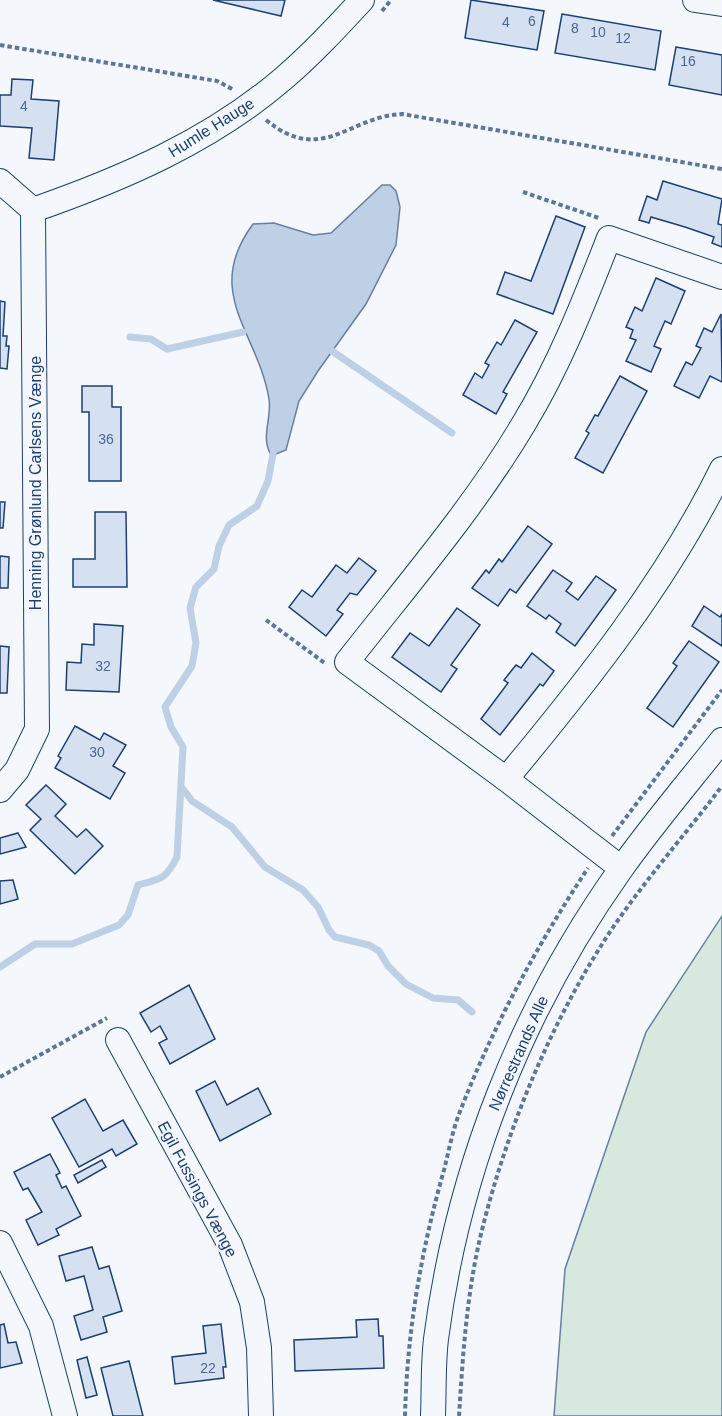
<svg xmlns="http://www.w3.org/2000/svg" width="722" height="1416" font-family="Helvetica,sans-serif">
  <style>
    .green { fill: #d7e8df; stroke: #687fa3; stroke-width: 1.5 }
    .water { fill: #bed0e5; stroke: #687fa3; stroke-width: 1.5 }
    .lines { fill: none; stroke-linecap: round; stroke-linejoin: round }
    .stream { stroke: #bed0e5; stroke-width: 7 }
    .building { fill: #d5e0f0; stroke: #1d3f73; stroke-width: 1.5 }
    .minor-casing { stroke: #1d3f73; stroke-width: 26 }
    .path { stroke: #5e769c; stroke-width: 4; stroke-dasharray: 4.5 3; stroke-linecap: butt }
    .minor { stroke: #f4f7fb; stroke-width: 24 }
    .labels { text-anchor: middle; stroke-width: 4.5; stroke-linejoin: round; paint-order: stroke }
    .number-label { font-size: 14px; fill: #4b6792 }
    .street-label { font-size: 16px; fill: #1d3f73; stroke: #f4f7fb }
  </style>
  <rect width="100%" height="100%" fill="#f4f7fb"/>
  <path class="green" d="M722,916v500h-168l11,-147 81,-237z"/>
  <path class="water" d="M382,185h8l6,6 4,16 -4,38 -30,59 -48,67 -19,30 -13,49 -10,4 -6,-1c-9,-17 2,-35 -1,-54 -11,-67 -67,-106 -16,-175l21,-1 39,12 18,-2z"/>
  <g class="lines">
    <g class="stream">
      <path d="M130,337l21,2 16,10 76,-17"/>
      <path d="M332,351l120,82"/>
      <path d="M183,789l9,12 40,26 33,40 38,23 15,17 11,23 6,7 34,8 10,6 9,15 18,18 27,14 25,2 14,12"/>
      <path d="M0,967l35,-23h37l47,-19 9,-10 10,-30c23,-6 28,-6 39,-28l6,-110 -12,-20 -6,-20 27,-41 4,-23 -6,-35 6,-21 18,-18 5,-23 10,-21 28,-19 11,-25 5,-27"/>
    </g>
  </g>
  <g class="building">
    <path d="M213,0h72l-4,16z"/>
    <path d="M471,0l73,11 -7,39 -72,-12z"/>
    <path d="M562,14l99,17 -6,39 -100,-17z"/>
    <path d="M676,47l46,8v40l-53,-10z"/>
    <path d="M12,79l21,1 -2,19 28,2 -5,59 -25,-2 3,-30 -32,-2v-31h11z"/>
    <path d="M663,181l59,18 -4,25 4,1v22l-10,-4 2,-6 -29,-10 -34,-10 -2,6 -10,-3 8,-24 10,4z"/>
    <path d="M556,216l29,11 -32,87 -56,-20 8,-22 26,9z"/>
    <path d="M656,278l29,13 -14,33 -6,-3 -11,25 7,3 -10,23 -25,-11 10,-21 -6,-2 3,-8 -7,-3 9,-20 7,4z"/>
    <path d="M0,301l5,1 -2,34h4l-1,10h3l-2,23 -7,-1z"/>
    <path d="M721,314l1,68 -12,-6 -11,22 -25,-12 12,-24 6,3 9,-17 -5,-2 8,-18 8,4z"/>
    <path d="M515,320l22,12 -34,60 4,2 -11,20 -33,-19 12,-22 7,5 7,-13 -4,-2 12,-21 4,3z"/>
    <path d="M620,376l27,15 -44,82 -28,-15 14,-25 -3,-2 9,-16 3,1z"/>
    <path d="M82,386h30v21h9v74h-32v-69h-7z"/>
    <path d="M0,502h5l-2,26h-3z"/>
    <path d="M95,512h31l1,75h-54v-28h22z"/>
    <path d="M528,526l24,18 -36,49 -6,-4 -12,17 -26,-18 14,-18 3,3 10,-14 3,3z"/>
    <path d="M0,556l9,1 -1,31h-8z"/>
    <path d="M359,558l17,13 -19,24 -7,-2 -13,17 6,4 -17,22 -37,-29 13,-17 10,7 24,-32 11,8z"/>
    <path d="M553,570l19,13 -6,8 12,9 18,-24 20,14 -41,56 -19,-14 5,-8 -12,-9 -3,4 -19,-13z"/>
    <path d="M704,606l16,11 2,-3v32l-30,-20z"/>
    <path d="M457,608l23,17 -29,40 6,4 -16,23 -49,-35 18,-24 19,13z"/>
    <path d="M94,624l29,2 -4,66 -53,-2 1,-28 14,1 1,-19 12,1z"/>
    <path d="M689,641l30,21 -46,65 -26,-19 30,-42 -4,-3z"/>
    <path d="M0,646l9,1 -2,46h-7z"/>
    <path d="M532,653l22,18 -11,15 -3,-2 -40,51 -19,-16 27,-36 -4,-3 12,-15 5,3z"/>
    <path d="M75,726l25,14 4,-7 22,12 -13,21 12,7 -15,26 -55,-31 6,-10 -3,-2z"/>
    <path d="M46,785l20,19 -11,12 22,21 9,-8 17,17 -28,28 -45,-44 11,-11 -15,-14z"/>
    <path d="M18,833l8,14 -26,7v-16z"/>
    <path d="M13,880l5,19 -18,5v-23z"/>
    <path d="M189,985l26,54 -45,25 -11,-21 8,-4 -7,-13 -9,6 -11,-19z"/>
    <path d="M215,1081l12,24 31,-17 13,26 -51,27 -24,-50z"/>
    <path d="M85,1099l18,32 20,-11 14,24 -21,12 -4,-7 -33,18 -27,-49z"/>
    <path d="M50,1154l10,19 -4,2 6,13 4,-2 15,30 -25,13 3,6 -21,10 -12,-25 16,-8 -14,-24 -5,2 -9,-18z"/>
    <path d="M102,1160l4,7 -28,16 -4,-8z"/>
    <path d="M92,1247l7,22 10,-3 13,45 -19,6 4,15 -26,8 -7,-24 19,-6 -9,-34 -18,5 -7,-25z"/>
    <path d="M378,1319l1,17h4l1,32 -89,3 -1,-31 63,-3 -1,-17z"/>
    <path d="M4,1324l4,19 8,-1 6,21 -22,5v-43z"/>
    <path d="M221,1324l5,43h-3l1,11 -49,6 -3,-27 34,-4 -3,-27z"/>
    <path d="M87,1357l10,38 -11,3 -9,-38z"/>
    <path d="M129,1361l14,55h-30l-12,-48z"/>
  </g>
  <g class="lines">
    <g class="minor-casing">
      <g id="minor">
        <path d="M695,0l27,4"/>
        <path d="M0,181l33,29 4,519 -20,41 -17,20"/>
        <path d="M33,210c89,-31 178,-69 251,-132 28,-24 53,-51 78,-78"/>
        <path d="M506,779c80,-96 161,-198 216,-310"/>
        <path d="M621,868l-115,-89 -159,-117c60,-77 126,-153 176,-237 36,-59 61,-123 86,-187l113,39"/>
        <path d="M118,1040l112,205 22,57 7,46 2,68"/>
        <path d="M0,1243l41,83 24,90"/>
        <path d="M433,1416c1,-25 0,-52 3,-77 22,-170 86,-331 185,-470 31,-44 67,-86 101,-129"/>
      </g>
    </g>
    <g class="path">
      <path d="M382,11l9,-11"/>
      <path d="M0,45l217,36 17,9"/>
      <path d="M266,120c56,46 83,-4 136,-6l320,55"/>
      <path d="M523,192l76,26"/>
      <path d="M266,620l60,44"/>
      <path d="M612,836l110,-146"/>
      <path d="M0,1077l107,-59"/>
      <path d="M405,1416c2,-84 16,-165 39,-246 5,-20 9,-42 17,-61 33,-85 77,-165 127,-241"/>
      <path d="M459,1416c4,-63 8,-128 24,-190 25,-99 67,-201 123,-288 33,-51 79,-103 116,-152"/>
    </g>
    <use href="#minor" class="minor"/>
  </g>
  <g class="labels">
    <g class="number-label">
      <text x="532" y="26">6</text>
      <text x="506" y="27">4</text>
      <text x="575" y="33">8</text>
      <text x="598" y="37">10</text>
      <text x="623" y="43">12</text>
      <text x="688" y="66">16</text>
      <text x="24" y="111">4</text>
      <text x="106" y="444">36</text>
      <text x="103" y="671">32</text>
      <text x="97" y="757">30</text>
      <text x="208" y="1373">22</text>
    </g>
    <g class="street-label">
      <text transform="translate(211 127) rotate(-32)" y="6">Humle Hauge</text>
      <text transform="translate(35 483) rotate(-90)" y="6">Henning Grønlund Carlsens Vænge</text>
      <text transform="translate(518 1053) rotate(-66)" y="6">Nørrestrands Alle</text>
      <text transform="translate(198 1189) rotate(62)" y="6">Egil Fussings Vænge</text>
    </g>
  </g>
</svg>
